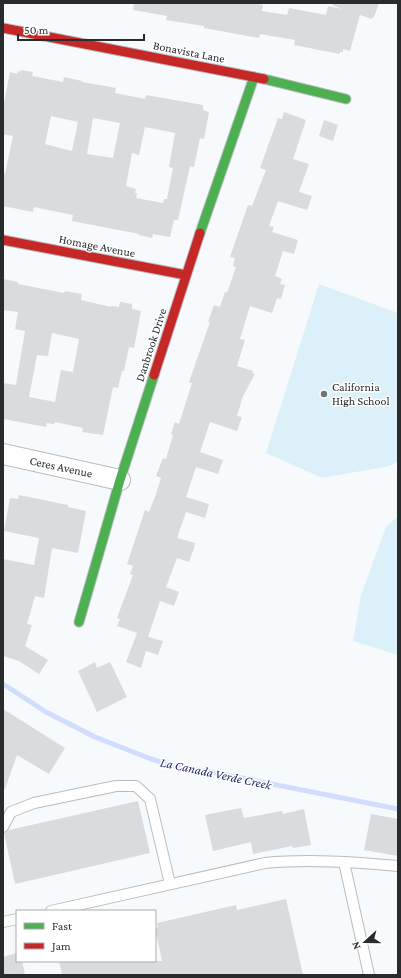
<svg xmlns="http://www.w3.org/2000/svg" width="401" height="978" font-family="'Crimson Pro',serif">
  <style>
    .green { fill: #dcf0fa }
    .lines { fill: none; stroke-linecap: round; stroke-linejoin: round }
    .stream { stroke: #d2ddfd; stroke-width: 5 }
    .building { fill: #d9dbdd; fill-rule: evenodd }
    .lane-casing { stroke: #b9bcbd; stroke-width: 12 }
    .street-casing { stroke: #b9bcbd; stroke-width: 22 }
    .fast-casing { stroke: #b9bcbd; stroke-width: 11 }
    .jam-casing { stroke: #b9bcbd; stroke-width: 11 }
    .lane { stroke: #fefeff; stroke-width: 10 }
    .street { stroke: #fefeff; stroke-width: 20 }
    .fast { stroke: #4caf50; stroke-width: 9 }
    .jam { stroke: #c62828; stroke-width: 9 }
    .poi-dot { fill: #717475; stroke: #fff; stroke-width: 1.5 }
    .labels { text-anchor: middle; stroke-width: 3; stroke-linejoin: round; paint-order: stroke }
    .street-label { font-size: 12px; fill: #292c2d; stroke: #fff }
    .poi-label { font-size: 12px; fill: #292c2d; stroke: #fff; text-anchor: start }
    .water-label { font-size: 13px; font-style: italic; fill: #222b6c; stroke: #fff }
  </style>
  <rect width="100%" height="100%" fill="#f6fafc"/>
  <g class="green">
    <path d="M319,284l79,29v148l-8,5 -68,12 -56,-25z"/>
    <path d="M398,516v139l-45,-14 8,-46 25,-68z"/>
  </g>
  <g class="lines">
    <path class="stream" d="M3,684l43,28 49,25 56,22 29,9 26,3 192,38"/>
  </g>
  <g class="building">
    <path d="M134,3h118l11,2 -1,6 25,4 2,-7 37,7 2,-9 14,3 -10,-4 1,-2h46l-5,14h-1l-1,2 -12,-4 -10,36 -7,-2v3h-3v2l-46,-9 1,-5 -35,-6 -1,4 -55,-10v-2l-38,-6 1,-4 -34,-6z"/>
    <path d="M21,70l12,2 -1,4 31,6 1,-5 18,4v1l34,6 -1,5 30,6 1,-4 57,10v5l6,2 -5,27 -4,-1 -6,29 -4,-1 -12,54h-4l-4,17 -17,-3 -1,4 -13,-3v-1l-67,-13 1,-6 -25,-5 -14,-3 -1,5 -30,-6v-33l2,1 8,-38 -10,-2v-26l7,-36 7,2 1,-3 2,1zM51,116l27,6 -6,29 -27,-7zM93,118l27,5 -7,35 -26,-4zM145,127l30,6 -6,34 4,1 -6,31h-3l-1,4 -27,-5 1,-5h-2l1,-4 -10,-3 6,-33 7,2z"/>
    <path d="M284,112l22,8 -13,39 16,5 -10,28 13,4 -5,14 -29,-9 -9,25 5,1 -2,5 26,8 -4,14 -11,-3 -8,25 7,3 -2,5 5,1 -4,14 -4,-1 -5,15 -22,-7 -10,33 5,1 -8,26 16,5 -1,2 3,1 -12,22 -6,20 5,1 -5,14 -27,-9 -10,30 23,8 -5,14 -22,-7 -10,30 23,7 -4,14 -19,-6 -9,26 18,5 -1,5 -5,14 -12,-4 -11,29 13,5 -5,14 -14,-5 -12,36 15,4 -5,14 -12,-4 -5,17 -15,-6 11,-29 -20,-7 3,-7 -3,-1 16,-43 -3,-1 3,-8 -6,-2 18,-54 4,2 6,-15 6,-19 -5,-2 7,-18 3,1 7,-24 -2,-1 4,-12 4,2 13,-41 -3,-1 21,-60h-2l6,-17 6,2 5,-15 2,1 9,-26 -3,-1 2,-8 -5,-1 18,-52 4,1 14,-36 -6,-2 18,-50 4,1z"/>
    <path d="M324,120l14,5 -5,16 -14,-5z"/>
    <path d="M3,279l15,3v2l46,9 1,-2 17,3 -1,6 30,7v-1l8,1 1,-5 12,2v5l9,2 -7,37 -5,-1 -5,24h-2l-4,17 -5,-1 -10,48 -21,-3 1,-4 -28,-6 -1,2 -7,-1 -1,4 -43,-8v-36l13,2 9,-54 -10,-2 3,-17 -15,-2zM52,333l27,6 -6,33 -12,-2 -6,32 -26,-5 8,-42 11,1z"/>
    <path d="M19,495l49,10v2l18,4 -8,42 -26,-5 -8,50 -9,-2 -8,28 5,1 -7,21 23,14 -9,14 -20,-13 -16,-5v-97l31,6 5,-27 -35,-7 6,-33 8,1z"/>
    <path d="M95,662l2,6 13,-6 17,35 -30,15 -19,-41z"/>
    <path d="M3,709l62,39 -16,26 -32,-19 -12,34h-2z"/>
    <path d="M138,801l12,52 -135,31 -11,-51 5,-3z"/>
    <path d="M241,808l3,10 38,-7 1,3 21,-5 7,36 -18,3 -1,-2 -39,8 -2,-12 -38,9 -8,-36z"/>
    <path d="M371,814l27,5v37l-34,-6z"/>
    <path d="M286,899l17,76h-241l-3,-14h103l-7,-33h3l-1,-5 79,-18 1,5z"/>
    <path d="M17,953v8h5l3,14h-22v-18z"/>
  </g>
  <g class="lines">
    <g class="lane-casing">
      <g id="lane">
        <path d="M3,827l8,-15 23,-9 82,-17h20l14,13 20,85"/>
        <path d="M344,862l25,113"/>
        <path d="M51,911l214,-48c44,-4 88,-1 133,3"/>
        <path d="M3,922l14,-3"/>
      </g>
    </g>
    <g class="street-casing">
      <path id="street" d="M3,454l117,26"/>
    </g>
    <g class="fast-casing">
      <g id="fast">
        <path d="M264,79l82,20"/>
        <path d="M200,233l54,-156"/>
        <path d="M79,622l41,-142 34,-105"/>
      </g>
    </g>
    <g class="jam-casing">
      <g id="jam">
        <path d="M3,28l261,51"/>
        <path d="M3,240l183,35"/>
        <path d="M154,375l46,-142"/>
      </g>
    </g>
    <use href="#lane" class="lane"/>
    <use href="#street" class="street"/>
    <use href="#fast" class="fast"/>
    <use href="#jam" class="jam"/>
  </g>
  <circle class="poi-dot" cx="324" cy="394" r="4"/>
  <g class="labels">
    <g class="street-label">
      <text transform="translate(189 52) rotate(11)" y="4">Bonavista Lane</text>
      <text transform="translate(97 246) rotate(11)" y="4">Homage Avenue</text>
      <text transform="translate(151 345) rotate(-72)" y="4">Danbrook Drive</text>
      <text transform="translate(61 467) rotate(12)" y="4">Ceres Avenue</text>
    </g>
    <g class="poi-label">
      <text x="332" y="391">California<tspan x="332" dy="14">High School</tspan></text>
    </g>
    <g class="water-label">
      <text transform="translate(216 773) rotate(12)" y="5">La Canada Verde Creek</text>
    </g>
  </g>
  <rect width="401" height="978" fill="none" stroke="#292c2d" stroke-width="8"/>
  <rect x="16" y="910" width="140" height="52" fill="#ffffff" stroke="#a9abab"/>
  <rect x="24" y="923" width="20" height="6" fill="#4caf50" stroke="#a9abab"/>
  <text x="52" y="930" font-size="12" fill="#292c2d">Fast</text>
  <rect x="24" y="943" width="20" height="6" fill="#c62828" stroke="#a9abab"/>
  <text x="52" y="950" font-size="12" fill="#292c2d">Jam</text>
  <g transform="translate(365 942) rotate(249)" stroke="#ffffff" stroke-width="3" paint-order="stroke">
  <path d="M0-3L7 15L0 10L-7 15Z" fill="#292c2d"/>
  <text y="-6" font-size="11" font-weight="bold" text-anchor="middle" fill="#292c2d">N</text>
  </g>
  <path d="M18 34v6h126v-6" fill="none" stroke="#292c2d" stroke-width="2"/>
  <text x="24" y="34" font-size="12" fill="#292c2d" stroke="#ffffff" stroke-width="3" paint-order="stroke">50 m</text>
</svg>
